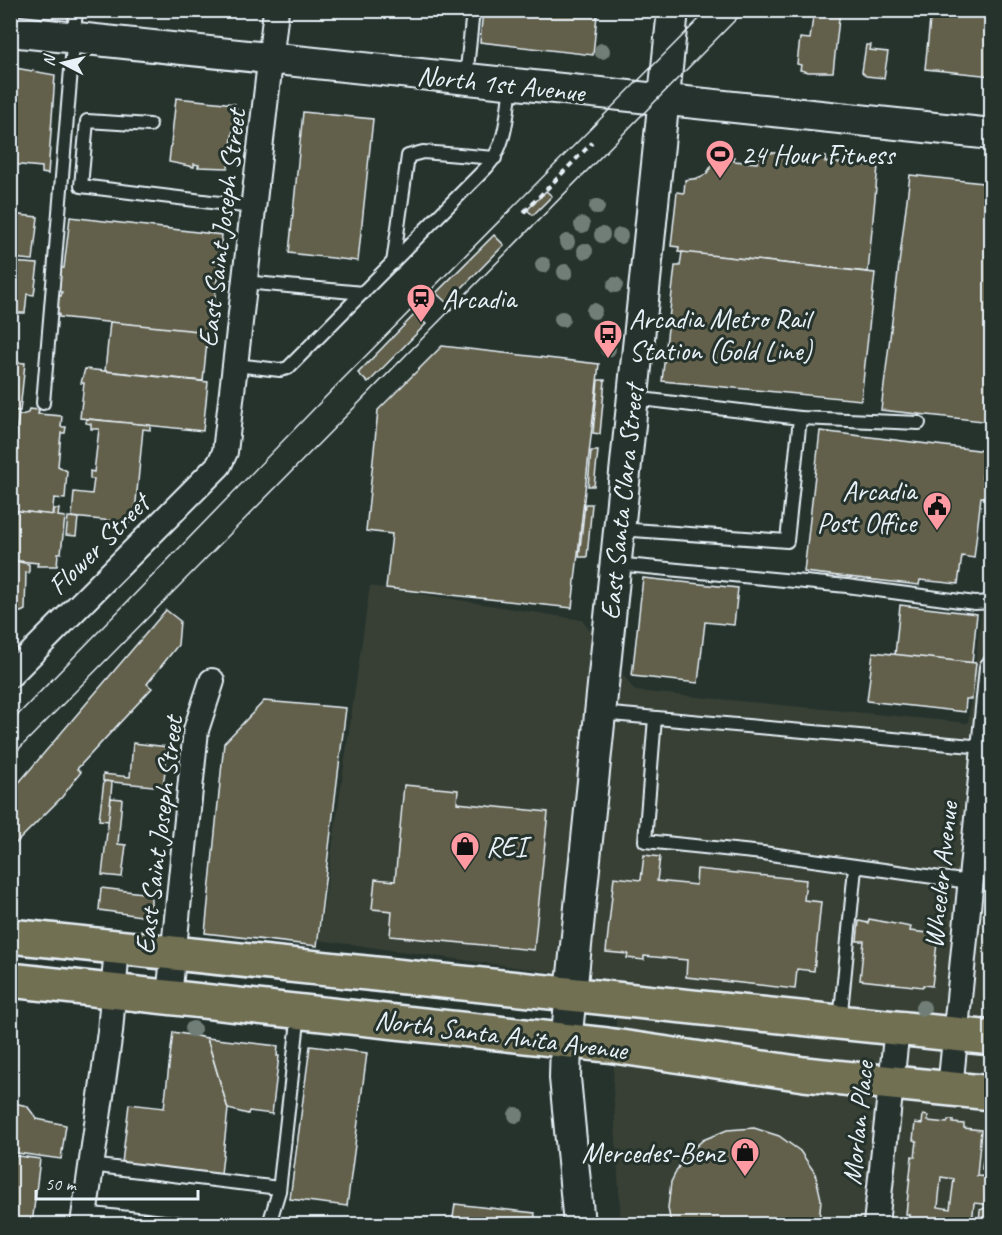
<svg xmlns="http://www.w3.org/2000/svg" width="1002" height="1235" font-family="Caveat,sans-serif">
  <style>
    .built { fill: #384136 }
    .building { fill: #62614c; stroke: #e8f1f8; stroke-width: 1.5; fill-rule: evenodd }
    .lines { fill: none; stroke-linecap: round; stroke-linejoin: round }
    .service-casing { stroke: #e8f1f8; stroke-width: 16 }
    .minor-casing { stroke: #e8f1f8; stroke-width: 28 }
    .tertiary-casing { stroke: #e8f1f8; stroke-width: 34 }
    .primary-casing { stroke: #e8f1f8; stroke-width: 38 }
    .path { stroke: #e8f1f8; stroke-width: 4; stroke-dasharray: 6 4.5; stroke-linecap: butt }
    .service { stroke: #26332d; stroke-width: 12 }
    .minor { stroke: #26332d; stroke-width: 24 }
    .tertiary { stroke: #26332d; stroke-width: 30 }
    .primary { stroke: #716f52; stroke-width: 33 }
    .tram { stroke: #e8f1f8; stroke-width: 1.5 }
    .tree { fill: #717e78 }
    .labels { text-anchor: middle; stroke-width: 6; stroke-linejoin: round; paint-order: stroke }
    .street-label { font-size: 28px; fill: #e8f1f8; stroke: #26332d }
    .poi-label { font-size: 28px; fill: #e8f1f8; stroke: #26332d; text-anchor: start }
  </style>
  <rect width="100%" height="100%" fill="#26332d"/>
  <filter id="ink" filterUnits="userSpaceOnUse"><feTurbulence type="fractalNoise" baseFrequency=".0167" numOctaves="2"/><feDisplacementMap in="SourceGraphic" scale="12" xChannelSelector="R" yChannelSelector="G"/><feConvolveMatrix kernelMatrix="1 2 1 2 8 2 1 2 1" color-interpolation-filters="sRGB"/></filter>
  <g filter="url(#ink)">
    <path class="built" d="M991,533v691h-370l-8,-138 5,-105 -299,-41 51,-354 212,34 53,71 333,32z"/>
    <g class="building">
      <path d="M483,10h109v4l5,1 -4,40 -113,-13z"/>
      <path d="M814,10h26l-7,62h-25l-8,-2 1,-5 -4,-1 3,-26 10,1z"/>
      <path d="M931,10h61v66l-67,-7z"/>
      <path d="M866,45h5l-1,5 18,2 -4,26 -18,-2 -4,-4z"/>
      <path d="M10,67l45,8 -7,99 -6,-1v-6l-32,-3z"/>
      <path d="M176,98l59,6 -1,5h3l-4,14h3l-1,7h-2l-5,38 -30,-1 1,-2 -5,-1v3l-25,-5z"/>
      <path d="M303,112l70,7 -15,142 -69,-8z"/>
      <path d="M763,152l63,5 -1,5 53,4 -10,106 -190,-20 1,-5 -8,-1 6,-54 7,1 1,-13 15,-2 7,-5 7,-11v-7l20,2v4l23,2 1,-6 4,1z"/>
      <path d="M910,175l82,9v238l-111,-12z"/>
      <path d="M546,191l6,5 -19,19 -6,-5z"/>
      <path d="M10,214l28,3 -5,43 -23,-2z"/>
      <path d="M70,217l152,18 -11,98 -152,-16v-3h-5l1,-11h2l1,-7h3l1,-4 -6,-1 2,-23h6z"/>
      <path d="M494,235l10,10 -57,58 -11,-10z"/>
      <path d="M682,252l193,21 -14,127 -199,-19 13,-115h5z"/>
      <path d="M10,262l28,2 -4,31 -7,-1 -2,19h-15z"/>
      <path d="M415,314l11,10 -58,59 -10,-10z"/>
      <path d="M110,322l98,10 -5,49 -98,-10z"/>
      <path d="M442,346l157,18 -27,244 -186,-20 6,-54 -26,-3 12,-121z"/>
      <path d="M10,362l15,1 -5,48 -10,-1z"/>
      <path d="M85,369l123,13 -5,49 -123,-13 4,-35h-3z"/>
      <path d="M598,380h7l-5,54 -7,-1z"/>
      <path d="M29,409l10,1 -1,4 24,2 -1,11h5l-1,6h-4l-3,33 9,5 -2,28 -11,-1 -2,17 -42,-5v-34l8,-60 10,-3z"/>
      <path d="M10,410l9,1 -6,49 -3,-1z"/>
      <path d="M86,419l64,6v5l-7,-1 -9,94 -62,-6 2,-25 18,2 2,-15h-4v-8l4,1 5,-43h-8v-5l-5,-1z"/>
      <path d="M820,431l166,20 -4,27 10,1v19l-11,-1 -7,61 -12,-2 -4,28 -38,-4 -1,5 -115,-13z"/>
      <path d="M591,451h7l-4,35h-6z"/>
      <path d="M585,504h7l-5,53h-8z"/>
      <path d="M54,509h5l-1,7 7,1 -4,36h-3l-1,13h-20l1,-3 -28,-3v-50l44,5z"/>
      <path d="M68,517l10,1 -2,18 -10,-1z"/>
      <path d="M10,560l19,4v9l-3,-1 -1,38 -4,2 -11,-1z"/>
      <path d="M643,578l95,10 -4,37 -29,-3 -7,61 -66,-7z"/>
      <path d="M900,605l77,9 -5,49 -77,-8z"/>
      <path d="M166,610l14,11 -2,24 -31,39 5,4 -75,81 4,3 -19,25 -49,49 -3,-2v-51z"/>
      <path d="M873,652l103,11 -4,36h-6l-1,13 -98,-11z"/>
      <path d="M264,701l82,7 -29,238 -112,-13 19,-190z"/>
      <path d="M133,743l35,4 -5,40 -60,-6v-7l27,3z"/>
      <path d="M104,781l8,1 -3,39 -10,-1z"/>
      <path d="M404,785l54,5 -1,13 91,9 -14,138 -144,-14 2,-25 -20,-2 3,-30 20,2z"/>
      <path d="M111,798l11,1 -4,45 8,1 -4,32 -20,-2z"/>
      <path d="M644,855l16,2 -3,24 39,4 1,-16 109,11 -2,20 17,2 -7,69 -17,-2 -2,20 -109,-12 1,-17 -43,-4v4l-17,-2 1,-4 -22,-2 8,-75 27,3z"/>
      <path d="M101,888l50,6v20l-3,3 -49,-7z"/>
      <path d="M869,919l42,8 -1,4 28,3 -6,52 -9,-1v2l-63,-7 4,-39h-7l2,-20 9,2z"/>
      <path d="M173,1032l34,6 21,71 -7,65 -99,-11 7,-59 35,4z"/>
      <path d="M207,1038l71,8 -1,10h2l-7,58 -23,-3 -1,3 -20,-5z"/>
      <path d="M310,1046l57,7 -20,153 -57,-7z"/>
      <path d="M10,1102l17,4 10,13 29,6 -5,34 -51,-7z"/>
      <path d="M923,1115l5,1v5l19,2 1,-3h5v3l11,1v4l17,2 -4,46 15,1v28l-18,-2 -2,21h-67h4l1,-9 -4,-1 6,-58 3,1 2,-16 -4,-1 2,-17 7,1zM941,1177l13,2 -4,30 -12,-2z"/>
      <path d="M754,1128l25,8 21,15 15,22 6,26 -2,25h-148l-3,-16 3,-26 12,-24 20,-18 24,-10z"/>
      <path d="M992,1131v41l-10,-3 1,-8 5,1z"/>
      <path d="M10,1155l30,4 -8,65h-22z"/>
      <path d="M455,1204l80,9 -1,11h-109l1,-3 26,3z"/>
      <path d="M985,1208l7,1v15h-13l1,-14z"/>
    </g>
    <g class="lines">
      <g class="service-casing">
        <g id="service">
          <path d="M466,79l7,-69"/>
          <path d="M150,125l-63,-4 -6,65 171,21"/>
          <path d="M393,263l15,-107 15,-4 72,6"/>
          <path d="M244,282l119,11"/>
          <path d="M235,365l45,5 8,-2 199,-201c20,-23 20,-53 24,-82"/>
          <path d="M43,403l33,-393"/>
          <path d="M800,418l119,5"/>
          <path d="M619,529l168,12 13,-123 -167,-20"/>
          <path d="M615,564l232,22 128,17 17,-1"/>
          <path d="M600,713l384,34"/>
          <path d="M655,718l-10,123 118,12 206,29"/>
          <path d="M840,1022l15,-154"/>
          <path d="M90,1165l189,23"/>
          <path d="M84,1213l98,11"/>
          <path d="M269,1224l10,-33 20,-179"/>
        </g>
      </g>
      <g class="minor-casing">
        <g id="minor">
          <path d="M10,675l209,-210 6,-13 51,-442"/>
          <path d="M169,997l27,-267 16,-49"/>
          <path d="M950,1089l42,-421"/>
          <path d="M83,1224l27,-192 7,-85"/>
          <path d="M876,1224l21,-196"/>
        </g>
      </g>
      <g class="tertiary-casing">
        <g id="tertiary">
          <path d="M10,31l982,103"/>
          <path d="M579,1224l-14,-146 1,-36 107,-1032"/>
        </g>
      </g>
      <g class="primary-casing">
        <g id="primary">
          <path d="M10,936l982,102"/>
          <path d="M10,980l597,65 197,29 188,19"/>
        </g>
      </g>
      <path class="path" d="M524,212l68,-69"/>
      <use href="#service" class="service"/>
      <use href="#minor" class="minor"/>
      <use href="#tertiary" class="tertiary"/>
      <use href="#primary" class="primary"/>
      <g class="tram">
        <path d="M10,723l327,-338 371,-375"/>
        <path d="M10,758l735,-748"/>
      </g>
    </g>
    <g class="tree">
      <circle cx="602" cy="51" r="8"/>
      <circle cx="597" cy="207" r="8"/>
      <circle cx="582" cy="225" r="8"/>
      <circle cx="602" cy="235" r="8"/>
      <circle cx="620" cy="236" r="8"/>
      <circle cx="567" cy="242" r="8"/>
      <circle cx="585" cy="251" r="8"/>
      <circle cx="543" cy="265" r="8"/>
      <circle cx="565" cy="272" r="8"/>
      <circle cx="615" cy="285" r="8"/>
      <circle cx="594" cy="311" r="8"/>
      <circle cx="562" cy="319" r="8"/>
      <circle cx="608" cy="349" r="8"/>
      <circle cx="923" cy="1008" r="8"/>
      <circle cx="193" cy="1029" r="8"/>
      <circle cx="516" cy="1115" r="8"/>
    </g>
  </g>
  <defs>
    <g id="stadium-pin" transform="scale(1.5)"><path d="M0 17L-7.5 6A9.5 9.5 0 1 1 7.5 6Z" fill="#ff9aa2" stroke="#26332d"/><path d="M0-5a6.5 5 0 1 0 0 10a6.5 5 0 1 0 0-10ZM-3.5-1.8h7v3.6h-7Z" fill="#111"/></g>
    <g id="station-pin" transform="scale(1.5)"><path d="M0 17L-7.5 6A9.5 9.5 0 1 1 7.5 6Z" fill="#ff9aa2" stroke="#26332d"/><path d="M-3-6H3Q5-6 5-4V2Q5 4 3 4L4.5 6H3L1.5 4h-3L-3 6H-4.5L-3 4Q-5 4-5 2V-4Q-5-6-3-6ZM-3.5-4v3h7v-3ZM-3.5 1v1.5H-2V1ZM2 1v1.5H3.5V1Z" fill="#111"/></g>
    <g id="bus-pin" transform="scale(1.5)"><path d="M0 17L-7.5 6A9.5 9.5 0 1 1 7.5 6Z" fill="#ff9aa2" stroke="#26332d"/><path d="M-5-6H5V4H4V6H2V4H-2V6H-4V4H-5ZM-3.5-4V0h7V-4ZM-3.5 1.2v1.5H-2V1.2ZM2 1.2v1.5H3.5V1.2Z" fill="#111"/></g>
    <g id="civic-pin" transform="scale(1.5)"><path d="M0 17L-7.5 6A9.5 9.5 0 1 1 7.5 6Z" fill="#ff9aa2" stroke="#26332d"/><path d="M-.6-6.5H3V-4.5H.6V-3L4-1V1h2V6H-6V1h2V-1L-.6-3ZM-1.2 2.5V6h2.4V2.5Z" fill="#111"/></g>
    <g id="shop-pin" transform="scale(1.5)"><path d="M0 17L-7.5 6A9.5 9.5 0 1 1 7.5 6Z" fill="#ff9aa2" stroke="#26332d"/><path d="M-5-2.5h2.3a2.7 3.5 0 0 1 5.4 0H5L5.5 6h-11ZM-1.5-2.5h3a1.5 2.3 0 0 0-3 0Z" fill="#111"/></g>
  </defs>
  <g fill-rule="evenodd">
    <use href="#stadium-pin" x="720" y="154"/>
    <use href="#station-pin" x="421" y="298"/>
    <use href="#bus-pin" x="608" y="334"/>
    <use href="#civic-pin" x="937" y="506"/>
    <use href="#shop-pin" x="465" y="846"/>
    <use href="#shop-pin" x="745" y="1152"/>
  </g>
  <g class="labels">
    <g class="street-label">
      <text transform="translate(501 83) rotate(6)" y="10">North 1st Avenue</text>
      <text transform="translate(221 228) rotate(-83)" y="10">East Saint Joseph Street</text>
      <text transform="translate(621 502) rotate(-84)" y="10">East Santa Clara Street</text>
      <text transform="translate(98 544) rotate(-45)" y="10">Flower Street</text>
      <text transform="translate(158 835) rotate(-83)" y="10">East Saint Joseph Street</text>
      <text transform="translate(940 875) rotate(-84)" y="10">Wheeler Avenue</text>
      <text transform="translate(501 1034) rotate(7)" y="10">North Santa Anita Avenue</text>
      <text transform="translate(857 1123) rotate(-84)" y="10">Morlan Place</text>
    </g>
    <g class="poi-label">
      <text x="741" y="164">24 Hour Fitness</text>
      <text x="442" y="308">Arcadia</text>
      <text x="629" y="328">Arcadia Metro Rail<tspan x="629" dy="32">Station (Gold Line)</tspan></text>
      <text x="916" y="500" text-anchor="end">Arcadia<tspan x="916" dy="32">Post Office</tspan></text>
      <text x="486" y="856">REI</text>
      <text x="724" y="1162" text-anchor="end">Mercedes-Benz</text>
    </g>
  </g>
  <rect width="1002" height="1235" fill="none" stroke="#26332d" stroke-width="36"/>
  <rect x="18" y="18" width="966" height="1199" fill="none" stroke="#e8f1f8" stroke-width="2" filter="url(#ink)"/>
  <g transform="translate(63 63) rotate(277)" stroke="#26332d" stroke-width="4.5" paint-order="stroke">
  <path d="M0-4.5L10 22L0 15L-10 22Z" fill="#e8f1f8"/>
  <text y="-9" font-size="16" font-weight="bold" text-anchor="middle" fill="#e8f1f8">N</text>
  </g>
  <path d="M36 1190v9h162v-9" fill="none" stroke="#e8f1f8" stroke-width="3"/>
  <text x="45" y="1190" font-size="18" fill="#e8f1f8" stroke="#26332d" stroke-width="4.5" paint-order="stroke">50 m</text>
</svg>
